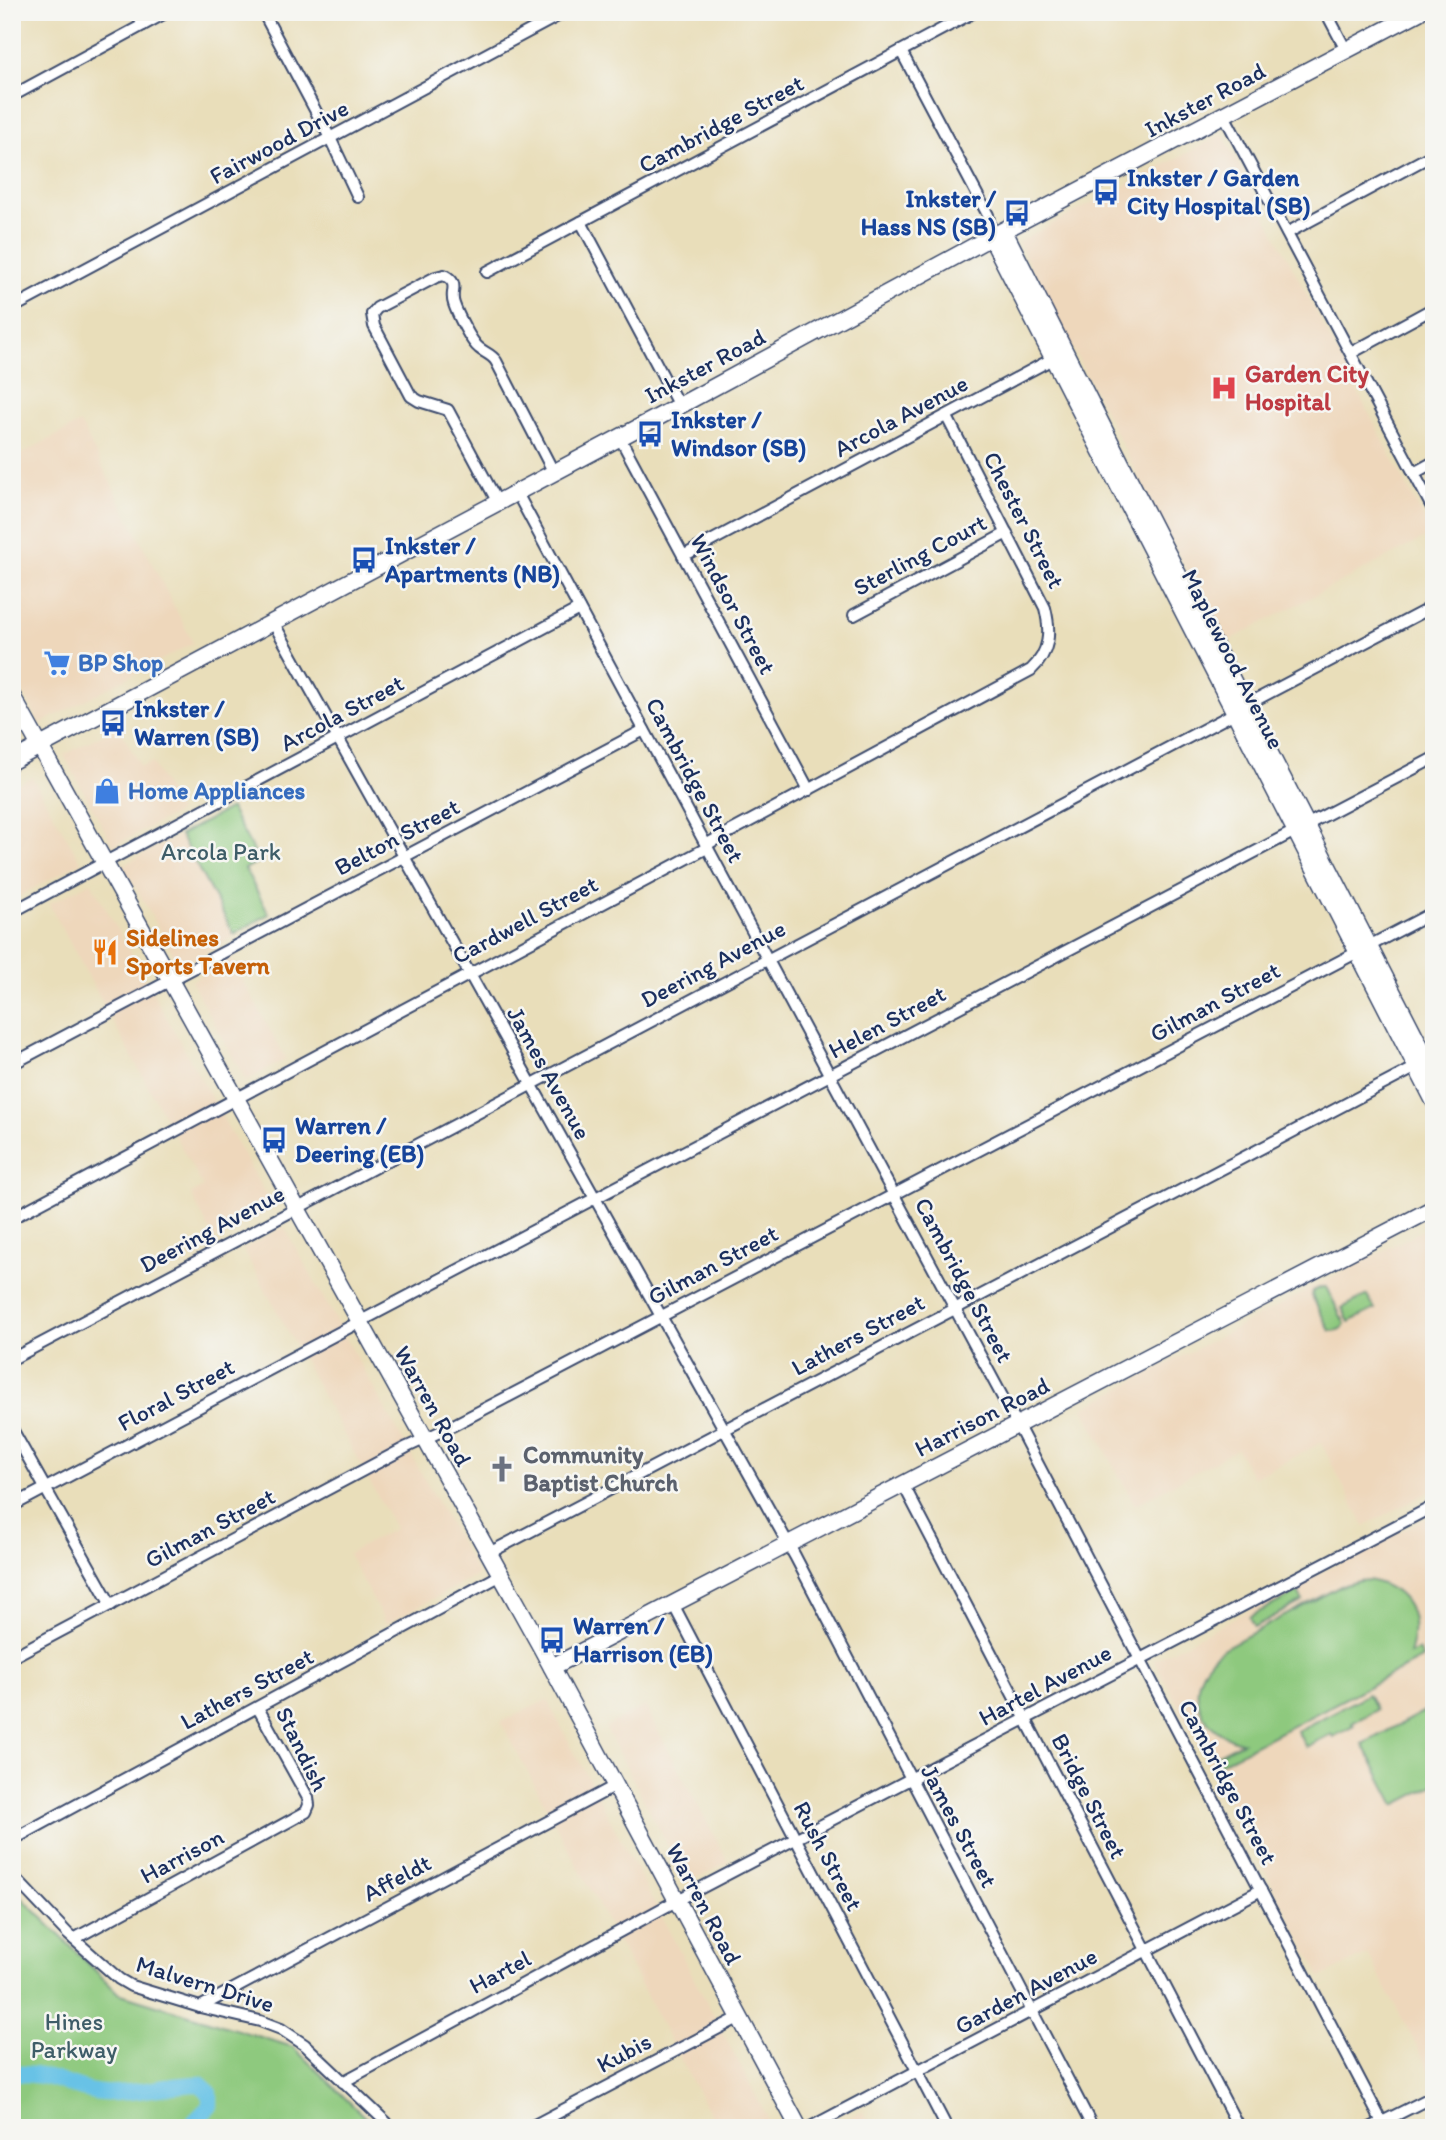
<svg xmlns="http://www.w3.org/2000/svg" width="1446" height="2140" font-family="Itim,sans-serif">
  <style>
    .built { fill: #eed7bb }
    .green { fill: #8ec97e; stroke: #547c6e; stroke-width: 2 }
    .lines { fill: none; stroke-linecap: round; stroke-linejoin: round }
    .river { stroke: #68c2e6; stroke-width: 16 }
    .street-casing { stroke: #3a496c; stroke-width: 14 }
    .secondary-casing { stroke: #3a496c; stroke-width: 19 }
    .street { stroke: #fff; stroke-width: 10 }
    .secondary { stroke: #fff; stroke-width: 16 }
    .labels { text-anchor: middle; stroke-width: 5; stroke-linejoin: round; paint-order: stroke }
    .street-label { font-size: 24px; fill: #1b2f5e; stroke: #f6f6f2 }
    .transit-label { font-size: 24px; font-weight: bold; fill: #164399; stroke: #f6f6f2; text-anchor: start }
    .health-label { font-size: 24px; font-weight: bold; fill: #be3a42; stroke: #f6f6f2; text-anchor: start }
    .shop-label { font-size: 24px; font-weight: bold; fill: #366cbe; stroke: #f6f6f2; text-anchor: start }
    .park-label { font-size: 24px; fill: #3e5d68; stroke: #f6f6f2 }
    .food-label { font-size: 24px; font-weight: bold; fill: #c56008; stroke: #f6f6f2; text-anchor: start }
    .worship-label { font-size: 24px; font-weight: bold; fill: #5b616d; stroke: #f6f6f2; text-anchor: start }
  </style>
  <rect width="100%" height="100%" fill="#f6f6f2"/>
  <filter id="ink" filterUnits="userSpaceOnUse"><feTurbulence type="fractalNoise" baseFrequency=".0143" numOctaves="2"/><feDisplacementMap in="SourceGraphic" scale="14" xChannelSelector="R" yChannelSelector="G"/><feConvolveMatrix kernelMatrix="1 2 1 2 8 2 1 2 1" color-interpolation-filters="sRGB"/></filter>
  <filter id="wash" filterUnits="userSpaceOnUse"><feTurbulence type="fractalNoise" baseFrequency=".00686" numOctaves="4" result="noise"/><feDisplacementMap in="SourceGraphic" scale="28" xChannelSelector="R" yChannelSelector="G"/><feGaussianBlur stdDeviation="1.57" result="paint"/><feColorMatrix in="noise" values="0 0 0 0 0 0 0 0 0 0 0 0 0 0 0 0 0 1.4 0 .05"/><feComposite in="paint" operator="in"/></filter>
  <g filter="url(#wash)">
    <rect width="100%" height="100%" fill="#e9deba"/>
    <g class="built">
      <path d="M1223,134l209,400 -208,109 -206,-401z"/>
      <path d="M80,423l113,220 -153,81 -28,-53v-212z"/>
      <path d="M118,726l23,41 11,-5 27,50 -66,34 -49,-91z"/>
      <path d="M32,777l49,85 -69,38v-113z"/>
      <path d="M180,835l54,99 -2,4 -52,28 -57,-101z"/>
      <path d="M91,882l182,326 -59,31 -23,-45 12,-7 -154,-283z"/>
      <path d="M231,959l55,100 -40,22 -55,-100z"/>
      <path d="M1434,1224v266l-70,36 -43,-83 -68,35 -16,-29 -102,56 -52,-97z"/>
      <path d="M284,1227l194,348 -92,49 -38,-70 47,-26 -152,-279z"/>
      <path d="M1434,1514v565l-66,-125 -47,23 -167,-317z"/>
      <path d="M547,1700l226,428h-56l-216,-406z"/>
      <path d="M645,1706l83,156 -40,21 -83,-156z"/>
      <path d="M862,2111l9,17h-41z"/>
    </g>
    <g class="green">
      <path d="M230,808l29,53 -14,8 24,45 -35,20 -54,-99z"/>
      <path d="M1322,1287h4l19,37c-4,6 -8,7 -15,7l-18,-35 1,-5z"/>
      <path d="M1367,1295l8,14 -26,13 -7,-14z"/>
      <path d="M1369,1580c40,10 52,36 40,74l9,-4 5,8 -206,107 -4,-8 29,-15c-49,-11 -61,-65 -18,-94l117,-62 18,-5z"/>
      <path d="M1298,1592l5,9 -49,26 -5,-10z"/>
      <path d="M1368,1694l8,16 -24,13 2,3 -21,11 -2,-3 -25,13 -9,-16z"/>
      <path d="M1434,1706v79l-39,20 -32,-61z"/>
      <path d="M12,1888l106,105 175,54 83,81h-364z"/>
    </g>
    <g class="lines">
      <path class="river" d="M12,2072c11,3 22,2 33,5 19,4 37,15 57,16 33,2 65,-9 98,-9l10,9v13l-22,22"/>
    </g>
  </g>
  <g filter="url(#ink)">
    <g class="lines">
      <g class="street-casing">
        <g id="street">
          <path d="M136,12l7,13"/>
          <path d="M263,12l67,126 28,59"/>
          <path d="M1326,12l20,38"/>
          <path d="M901,51l87,164 3,22"/>
          <path d="M12,96l155,-84"/>
          <path d="M1224,115l210,396"/>
          <path d="M581,222l98,184"/>
          <path d="M1287,233l147,-79"/>
          <path d="M487,272l487,-260"/>
          <path d="M12,308l553,-296"/>
          <path d="M1351,353l83,-45"/>
          <path d="M620,438l189,352"/>
          <path d="M1414,473l20,-11"/>
          <path d="M517,493l500,931 368,704"/>
          <path d="M498,503l-50,-93 -29,-9 -8,-5 -37,-70 -2,-12 5,-6 59,-31 8,-2c17,9 5,16 10,29 3,9 17,38 25,44 6,5 12,6 17,13l58,112"/>
          <path d="M683,556l373,-199"/>
          <path d="M854,615l153,-82"/>
          <path d="M273,622l522,934 298,572"/>
          <path d="M12,912l567,-303"/>
          <path d="M12,1064l632,-334"/>
          <path d="M12,1218l691,-368 8,-8 320,-172c19,-18 20,-38 14,-62l-99,-193"/>
          <path d="M12,1359l1215,-642 19,-12 188,-99"/>
          <path d="M12,1429l99,176"/>
          <path d="M903,1484l336,644"/>
          <path d="M12,1506l368,-195 1054,-553"/>
          <path d="M489,1553l933,-489"/>
          <path d="M673,1604l274,524"/>
          <path d="M12,1657l395,-210 39,-18 988,-517"/>
          <path d="M12,1840l489,-265"/>
          <path d="M12,1875l56,59 51,45 12,7 69,21 60,14 21,8 24,16 81,77 4,6"/>
          <path d="M74,1939l232,-127 3,-7 -1,-7 -50,-90"/>
          <path d="M200,2007l415,-221"/>
          <path d="M343,2082l333,-181 758,-395"/>
          <path d="M529,2128l211,-111"/>
          <path d="M809,2128l452,-238"/>
          <path d="M1370,2128l64,-32"/>
        </g>
      </g>
      <g class="secondary-casing">
        <g id="secondary">
          <path d="M1004,231l122,242 308,600"/>
          <path d="M991,237l443,864"/>
          <path d="M12,696l529,951 258,481"/>
          <path d="M12,761l667,-355 312,-169 428,-225"/>
          <path d="M552,1667l882,-459"/>
        </g>
      </g>
      <use href="#street" class="street"/>
      <use href="#secondary" class="secondary"/>
    </g>
  </g>
  <defs>
    <g id="bus-bare" transform="scale(2.1)"><path d="M-5-6H5V4H4V6H2V4H-2V6H-4V4H-5ZM-3.5-4V0h7V-4ZM-3.5 1.2v1.5H-2V1.2ZM2 1.2v1.5H3.5V1.2Z" fill="#1a4fb4" stroke="#f6f6f2" stroke-width="2.5" paint-order="stroke"/></g>
    <g id="hospital-bare" transform="scale(2.1)"><path d="M-5-5h3v3.5h4V-5h3V5h-3V1.5h-4V5h-3Z" fill="#e0444e" stroke="#f6f6f2" stroke-width="2.5" paint-order="stroke"/></g>
    <g id="supermarket-bare" transform="scale(2.1)"><path d="M-6-5.5h2.5l.6 2H6L4.5 2H-2.5L-4.4-4H-6ZM-1.5 3.2a1.3 1.3 0 1 0 .1 0ZM3 3.2a1.3 1.3 0 1 0 .1 0Z" fill="#3f7fe0" stroke="#f6f6f2" stroke-width="2.5" paint-order="stroke"/></g>
    <g id="shop-bare" transform="scale(2.1)"><path d="M-5-2.5h2.3a2.7 3.5 0 0 1 5.4 0H5L5.5 6h-11ZM-1.5-2.5h3a1.5 2.3 0 0 0-3 0Z" fill="#3f7fe0" stroke="#f6f6f2" stroke-width="2.5" paint-order="stroke"/></g>
    <g id="restaurant-bare" transform="scale(2.1)"><path d="M-5-6h1v4h1v-4h1v4h1v-4h1v5L-1.5 .5V6h-2V.5L-5-1ZM5-6V6H3V1.5H1.5Q1.5-4 5-6Z" fill="#e8710a" stroke="#f6f6f2" stroke-width="2.5" paint-order="stroke"/></g>
    <g id="church-bare" transform="scale(2.1)"><path d="M-1.2-6h2.4v3.5h3.3v2.4h-3.3V6h-2.4V-.1h-3.3v-2.4h3.3Z" fill="#6b7280" stroke="#f6f6f2" stroke-width="2.5" paint-order="stroke"/></g>
  </defs>
  <g fill-rule="evenodd">
    <use href="#bus-bare" x="1106" y="192"/>
    <use href="#bus-bare" x="1017" y="213"/>
    <use href="#hospital-bare" x="1224" y="388"/>
    <use href="#bus-bare" x="650" y="434"/>
    <use href="#bus-bare" x="364" y="560"/>
    <use href="#supermarket-bare" x="57" y="663"/>
    <use href="#bus-bare" x="113" y="723"/>
    <use href="#shop-bare" x="107" y="791"/>
    <use href="#restaurant-bare" x="105" y="952"/>
    <use href="#bus-bare" x="274" y="1140"/>
    <use href="#church-bare" x="502" y="1469"/>
    <use href="#bus-bare" x="552" y="1640"/>
  </g>
  <g class="labels">
    <g class="street-label">
      <text transform="translate(1205 100) rotate(-28)" y="8">Inkster Road</text>
      <text transform="translate(721 124) rotate(-28)" y="8">Cambridge Street</text>
      <text transform="translate(279 142) rotate(-28)" y="8">Fairwood Drive</text>
      <text transform="translate(705 366) rotate(-28)" y="8">Inkster Road</text>
      <text transform="translate(901 416) rotate(-28)" y="8">Arcola Avenue</text>
      <text transform="translate(1024 520) rotate(63)" y="8">Chester Street</text>
      <text transform="translate(920 555) rotate(-28)" y="8">Sterling Court</text>
      <text transform="translate(733 604) rotate(62)" y="8">Windsor Street</text>
      <text transform="translate(1233 659) rotate(63)" y="8">Maplewood Avenue</text>
      <text transform="translate(342 713) rotate(-28)" y="8">Arcola Street</text>
      <text transform="translate(695 780) rotate(62)" y="8">Cambridge Street</text>
      <text transform="translate(397 837) rotate(-28)" y="8">Belton Street</text>
      <text transform="translate(525 920) rotate(-28)" y="8">Cardwell Street</text>
      <text transform="translate(713 964) rotate(-28)" y="8">Deering Avenue</text>
      <text transform="translate(1215 1002) rotate(-28)" y="8">Gilman Street</text>
      <text transform="translate(887 1022) rotate(-28)" y="8">Helen Street</text>
      <text transform="translate(549 1073) rotate(61)" y="8">James Avenue</text>
      <text transform="translate(212 1229) rotate(-28)" y="8">Deering Avenue</text>
      <text transform="translate(713 1265) rotate(-28)" y="8">Gilman Street</text>
      <text transform="translate(964 1280) rotate(62)" y="8">Cambridge Street</text>
      <text transform="translate(858 1335) rotate(-28)" y="8">Lathers Street</text>
      <text transform="translate(176 1395) rotate(-28)" y="8">Floral Street</text>
      <text transform="translate(433 1406) rotate(61)" y="8">Warren Road</text>
      <text transform="translate(982 1417) rotate(-27)" y="8">Harrison Road</text>
      <text transform="translate(210 1528) rotate(-28)" y="8">Gilman Street</text>
      <text transform="translate(1045 1685) rotate(-28)" y="8">Hartel Avenue</text>
      <text transform="translate(247 1689) rotate(-28)" y="8">Lathers Street</text>
      <text transform="translate(302 1749) rotate(64)" y="8">Standish</text>
      <text transform="translate(1228 1782) rotate(62)" y="8">Cambridge Street</text>
      <text transform="translate(1089 1796) rotate(63)" y="8">Bridge Street</text>
      <text transform="translate(959 1826) rotate(62)" y="8">James Street</text>
      <text transform="translate(182 1856) rotate(-28)" y="8">Harrison</text>
      <text transform="translate(828 1856) rotate(62)" y="8">Rush Street</text>
      <text transform="translate(397 1878) rotate(-28)" y="8">Affeldt</text>
      <text transform="translate(704 1904) rotate(62)" y="8">Warren Road</text>
      <text transform="translate(500 1972) rotate(-28)" y="8">Hartel</text>
      <text transform="translate(205 1984) rotate(17)" y="8">Malvern Drive</text>
      <text transform="translate(1026 1991) rotate(-28)" y="8">Garden Avenue</text>
      <text transform="translate(624 2053) rotate(-28)" y="8">Kubis</text>
    </g>
    <g class="transit-label">
      <text x="1127" y="186">Inkster / Garden<tspan x="1127" dy="28">City Hospital (SB)</tspan></text>
      <text x="996" y="207" text-anchor="end">Inkster /<tspan x="996" dy="28">Hass NS (SB)</tspan></text>
      <text x="671" y="428">Inkster /<tspan x="671" dy="28">Windsor (SB)</tspan></text>
      <text x="385" y="554">Inkster /<tspan x="385" dy="28">Apartments (NB)</tspan></text>
      <text x="134" y="717">Inkster /<tspan x="134" dy="28">Warren (SB)</tspan></text>
      <text x="295" y="1134">Warren /<tspan x="295" dy="28">Deering (EB)</tspan></text>
      <text x="573" y="1634">Warren /<tspan x="573" dy="28">Harrison (EB)</tspan></text>
    </g>
    <g class="health-label">
      <text x="1245" y="382">Garden City<tspan x="1245" dy="28">Hospital</tspan></text>
    </g>
    <g class="shop-label">
      <text x="78" y="671">BP Shop</text>
      <text x="128" y="799">Home Appliances</text>
    </g>
    <g class="park-label">
      <text x="221" y="860">Arcola Park</text>
      <text x="74" y="2030">Hines<tspan x="74" dy="28">Parkway</tspan></text>
    </g>
    <g class="food-label">
      <text x="126" y="946">Sidelines<tspan x="126" dy="28">Sports Tavern</tspan></text>
    </g>
    <g class="worship-label">
      <text x="523" y="1463">Community<tspan x="523" dy="28">Baptist Church</tspan></text>
    </g>
  </g>
  <rect width="1446" height="2140" fill="none" stroke="#f6f6f2" stroke-width="42"/>
</svg>
